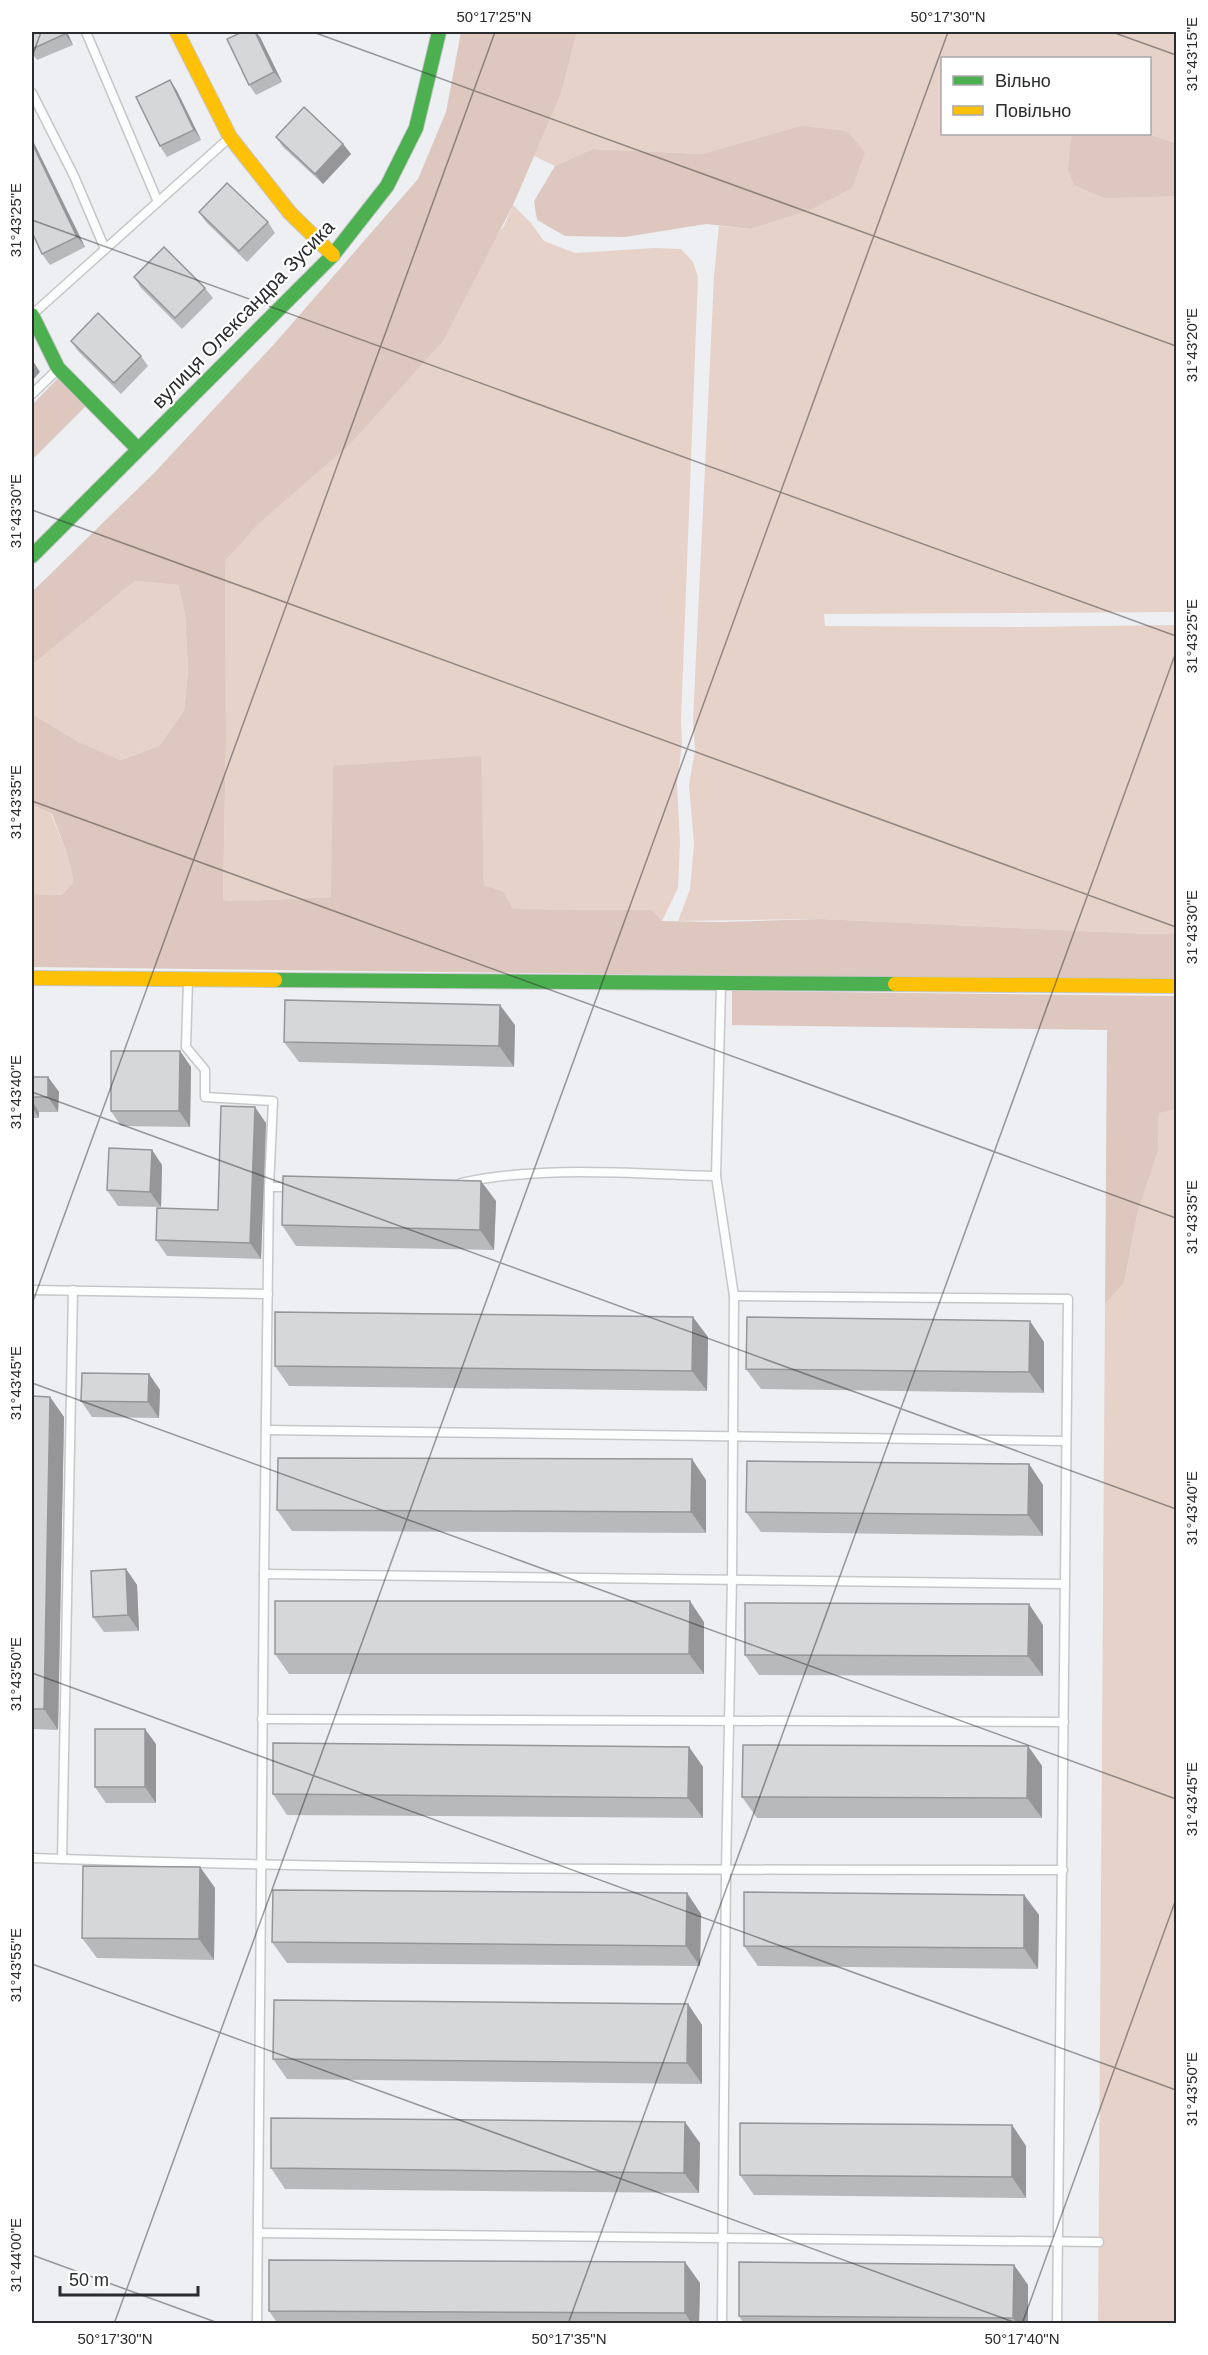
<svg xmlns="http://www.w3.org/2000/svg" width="1208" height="2355" font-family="Helvetica,sans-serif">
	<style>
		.green { fill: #e7d2ca }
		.forest { fill: #dec7be }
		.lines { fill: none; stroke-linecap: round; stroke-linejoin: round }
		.lane-casing { stroke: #c6c7c9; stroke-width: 11 }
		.fast-casing { stroke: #c6c7c9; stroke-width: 16 }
		.slow-casing { stroke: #c6c7c9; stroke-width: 16 }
		.lane { stroke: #fcfdfd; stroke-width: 8 }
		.fast { stroke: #4caf50; stroke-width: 14 }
		.slow { stroke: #ffc107; stroke-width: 14 }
		.wall { fill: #b8b9bb }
		.shaded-wall { fill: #969698 }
		.building { fill: #d6d7d9; stroke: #969698; stroke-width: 1.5 }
		.ticks { fill: none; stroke: #2a2b2d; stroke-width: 1.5; stroke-opacity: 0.45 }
		.labels { text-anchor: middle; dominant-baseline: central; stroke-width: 4.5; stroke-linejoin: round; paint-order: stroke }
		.street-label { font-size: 20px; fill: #2a2b2d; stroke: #fff }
		.neatline { fill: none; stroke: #2a2b2d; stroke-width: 2 }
		.ticks-label { font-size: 15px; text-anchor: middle; fill: #2a2b2d }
	</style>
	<rect width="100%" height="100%" fill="#eeeff2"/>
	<g class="green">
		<path d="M577,32h599v111l-27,-9 1,-76h-208v76h133l-4,3 73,58 32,1v416l-352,2 1,12 195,1 156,-2v308l-26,1 -329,-15 -143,2 12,-32 4,-45 -5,-59 6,-35 -2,-29 21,-445 5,-50 31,3 -8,-85 -39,10 -111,-5 -37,17 -21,-10 27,-62z"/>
		<path d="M513,205l18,18 13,18 31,12 79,-5 27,1 12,13 5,15 -17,444 1,23 -5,39 3,60 -2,45 -16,33 -10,-11 -139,-1 -10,-18 -19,-6 -4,-129 -149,141 -91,4 -17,-1 3,-159 -1,-180 279,-335z"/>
		<path d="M135,581l43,4 7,29 3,57 -4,40 -25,35 -40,14 -40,-18 -47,-28v-49z"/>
		<path d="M32,805l19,9 15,37 8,31 -13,13 -29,-1z"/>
		<path d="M1176,1109v1214l-78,1 7,-1020 19,-21 14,-72 20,-60 1,-39z"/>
	</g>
	<g class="forest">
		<path d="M461,32h116l-16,62 -48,111 -70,136 -93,103 -92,80 -33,37 1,180 -3,159 17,1 91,-4 2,-131 148,-10 3,129 19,6 10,18 139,1 10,11 59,1 100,-3 329,15 26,-1v48l-1144,-14v-73l29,1 13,-13 -8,-31 -14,-37 -20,-9v-91l47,28 41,18 39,-14 25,-35 4,-40 -3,-57 -7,-29 -43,-4 -103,84v-73l123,-120 121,-130 142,-163 28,-67z"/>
		<path d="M801,126l46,5 18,21 -13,36 -40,21 -62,20 -44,-5 -81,13 -60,-1 -28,-16 -3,-19 21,-35 37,-17 111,5z"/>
		<path d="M1075,134h73l28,9v53l-72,2 -30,-13 -6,-15 3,-33z"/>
		<path d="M60,376l28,28 -56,56v-55z"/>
		<path d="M732,991l444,5v113l-17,4 -1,38 -20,60 -14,72 -19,21 2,-274 -375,-5z"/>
	</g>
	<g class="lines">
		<g class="lane-casing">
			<g id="lane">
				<path d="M86,32l72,170"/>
				<path d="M32,93l42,83 31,73"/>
				<path d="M34,313l194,-174"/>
				<path d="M32,394l25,-24"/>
				<path d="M188,980l-2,67 19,23v27l68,4 -4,86 -5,387 -7,750"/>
				<path d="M716,1176l5,-191"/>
				<path d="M461,1183c83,-18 171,-9 255,-7l18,120 -2,283 -6,291 -4,454"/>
				<path d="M269,1187h24"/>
				<path d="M32,1290l236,4"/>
				<path d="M734,1296l334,3 -11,1025"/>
				<path d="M266,1430l800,11"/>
				<path d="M264,1574l801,10"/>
				<path d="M262,1719l802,3"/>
				<path d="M32,1858c343,12 687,12 1031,12"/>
				<path d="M62,1859l11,-569"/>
				<path d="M258,2233l841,9"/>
			</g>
		</g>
		<g class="fast-casing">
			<g id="fast">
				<path d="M32,315l26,53 80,81"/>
				<path d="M32,556l301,-301 54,-69 29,-58 23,-96"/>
				<path d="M275,980l620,4"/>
			</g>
		</g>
		<g class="slow-casing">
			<g id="slow">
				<path d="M177,32l53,105 60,76 43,42"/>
				<path d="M32,978l243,2"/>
				<path d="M895,984l281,2"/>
			</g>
		</g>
		<use href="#lane" class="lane"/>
		<use href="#fast" class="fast"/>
		<use href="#slow" class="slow"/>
	</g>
	<g class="wall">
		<path d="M32,32h35l6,13 -36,15 -5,-7z"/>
		<path d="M260,37l22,45 -26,13 -7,-10z"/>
		<path d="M170,80l7,11 24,49 -34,17 -7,-11z"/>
		<path d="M276,137l67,7 8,10 -28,30 -40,-37z"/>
		<path d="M32,139l53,108 -35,18 -8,-11z"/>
		<path d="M199,212l69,10 7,11 -28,29 -41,-40z"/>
		<path d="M134,277l71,11 8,10 -31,31 -41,-41z"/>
		<path d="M71,341l70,15 7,10 -27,28 -43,-43z"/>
		<path d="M515,1025l-1,42 -215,-5 -15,-20z"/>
		<path d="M180,1051l11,16 -1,60 -69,-1 -10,-15z"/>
		<path d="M32,1072l3,5h13l11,15 -1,20h-19v6h-7z"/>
		<path d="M266,1123l-5,136 -94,-3 -11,-16 62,-30z"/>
		<path d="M152,1150l10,15 -1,42 -43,-1 -11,-16z"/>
		<path d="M496,1201l-2,49 -198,-4 -14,-21z"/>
		<path d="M708,1337l-1,54 -418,-5 -14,-20z"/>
		<path d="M1044,1342v51l-283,-4 -15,-20z"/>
		<path d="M149,1374l11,16 -1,28 -67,-1 -11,-16z"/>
		<path d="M32,1396l18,1 14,20 -6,313 -26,-1z"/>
		<path d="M1029,1464l14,21v51l-282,-4 -15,-20z"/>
		<path d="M706,1480v53l-414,-2 -15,-21z"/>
		<path d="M126,1569l11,16 2,46 -35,1 -11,-15z"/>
		<path d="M704,1622v52h-415l-14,-20z"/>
		<path d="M1043,1625v51l-284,-1 -14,-20z"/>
		<path d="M156,1744v59h-50l-11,-16z"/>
		<path d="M1028,1746l14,20v52h-285l-15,-21z"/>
		<path d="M689,1747l14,20v51l-416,-3 -14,-21z"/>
		<path d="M200,1867l15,21 -1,72 -117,-2 -15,-20z"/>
		<path d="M687,1893l14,21 -1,52 -413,-3 -15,-21z"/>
		<path d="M1024,1895l15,20 -1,54 -280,-3 -14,-20z"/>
		<path d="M688,2004l14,21v59l-415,-5 -14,-20z"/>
		<path d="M1012,2125l14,21v52l-272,-3 -14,-20z"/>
		<path d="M700,2143l-1,50 -414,-4 -14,-21z"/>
		<path d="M1014,2265l14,20v39h-284l-5,-8z"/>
		<path d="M700,2283l-1,41h-421l-9,-13z"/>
	</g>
	<g class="shaded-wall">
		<path d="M64,32h3l6,13 -8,-11z"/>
		<path d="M255,32h1l4,5 22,45 -8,-10z"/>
		<path d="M170,80l7,11 24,49 -7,-10z"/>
		<path d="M32,139l53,108 -8,-10 -45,-94z"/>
		<path d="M343,144l8,10 -28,30 -8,-10z"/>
		<path d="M33,361l7,11 -8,9v-18z"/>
		<path d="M500,1005l15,20 -1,42 -15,-21z"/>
		<path d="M180,1051l11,16 -1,60 -11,-16z"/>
		<path d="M48,1077l11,15 -1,20 -10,-15z"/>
		<path d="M32,1101l7,11v6l-7,-11z"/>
		<path d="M255,1107l11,16 -5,136 -11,-16z"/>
		<path d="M152,1150l10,15 -1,42 -11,-15z"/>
		<path d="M481,1181l15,20 -2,49 -14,-20z"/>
		<path d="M693,1317l15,20 -1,54 -15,-20z"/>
		<path d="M1030,1321l14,21v51l-15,-21z"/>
		<path d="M149,1374l11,16 -1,28 -11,-16z"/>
		<path d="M50,1397l14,20 -6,313 -14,-21z"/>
		<path d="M692,1459l14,21v53l-15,-21z"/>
		<path d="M1029,1464l14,21v51l-15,-21z"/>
		<path d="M126,1569l11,16 2,46 -11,-16z"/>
		<path d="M690,1601l14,21v52l-15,-20z"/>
		<path d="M1029,1604l14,21v51l-15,-20z"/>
		<path d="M145,1729l11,15v59l-11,-16z"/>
		<path d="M1028,1746l14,20v52l-15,-20z"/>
		<path d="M689,1747l14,20v51l-15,-20z"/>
		<path d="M200,1867l15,21 -1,72 -15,-21z"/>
		<path d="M687,1893l14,21 -1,52 -14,-20z"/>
		<path d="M1024,1895l15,20 -1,54 -14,-21z"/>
		<path d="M688,2004l14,21v59l-15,-21z"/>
		<path d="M685,2122l15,21 -1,50 -15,-20z"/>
		<path d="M1012,2125l14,21v52l-14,-21z"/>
		<path d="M685,2262l15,21 -1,41h-7l-7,-11z"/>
		<path d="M1014,2265l14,20v39h-11l-4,-6z"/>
	</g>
	<g class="building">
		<path d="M32,32h32l1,2 -33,15z"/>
		<path d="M242,32h13l19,40 -25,13 -22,-46z"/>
		<path d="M170,80l24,50 -34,16 -24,-49z"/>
		<path d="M304,107l39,37 -28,30 -39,-37z"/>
		<path d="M32,143l45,94 -35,17 -10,-22z"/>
		<path d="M227,183l41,39 -29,29 -40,-39z"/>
		<path d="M164,247l41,41 -30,30 -41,-41z"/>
		<path d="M98,313l43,43 -27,27 -43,-42z"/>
		<path d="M285,1000l215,5 -1,41 -215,-4z"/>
		<path d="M111,1051h69l-1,60h-68z"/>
		<rect x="32" y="1077" width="16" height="20"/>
		<path d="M221,1106l34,1 -5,136 -94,-3 1,-32 61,2z"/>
		<path d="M109,1148l43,2 -2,42 -43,-2z"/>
		<path d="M283,1176l198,5 -1,49 -198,-5z"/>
		<path d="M275,1312l418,5 -1,54 -417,-5z"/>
		<path d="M747,1317l283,4 -1,51 -283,-3z"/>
		<path d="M82,1373l67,1 -1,28 -67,-1z"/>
		<path d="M32,1396l18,1 -6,312h-12z"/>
		<path d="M278,1458l414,1 -1,53 -414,-2z"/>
		<path d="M747,1461l282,3 -1,51 -282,-3z"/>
		<path d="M126,1569l2,46 -35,2 -2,-46z"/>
		<path d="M275,1601h415l-1,53h-414z"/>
		<path d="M745,1603l284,1 -1,52 -283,-1z"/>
		<rect x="95" y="1729" width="50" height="58"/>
		<path d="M273,1743l416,4 -1,51 -415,-4z"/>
		<path d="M743,1745l285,1 -1,52 -285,-1z"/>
		<path d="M83,1866l117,1 -1,72 -117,-1z"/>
		<path d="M273,1890l414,3 -1,53 -414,-4z"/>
		<path d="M744,1892l280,3v53l-280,-2z"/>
		<path d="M274,2000l414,4 -1,59 -414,-4z"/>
		<path d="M271,2118l414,4 -1,51 -413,-5z"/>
		<path d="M740,2123l272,2v52l-272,-2z"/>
		<path d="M269,2260l416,2v51l-416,-2z"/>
		<path d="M739,2262l275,3 -1,53 -274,-2z"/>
	</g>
	<path class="ticks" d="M313,32l863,314M1112,32l64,23M32,57l9,-25M32,220l1144,416M32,510l1144,417M32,801l1144,417M32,1092l1144,417M32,1304l463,-1272M32,1383l1144,416M32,1673l1144,417M32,1964l987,360M32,2255l189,69M114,2324l834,-2292M568,2324l608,-1672M1022,2324l154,-425"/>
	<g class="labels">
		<g class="street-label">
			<text transform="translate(243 314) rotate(-46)">вулиця Олександра Зусика</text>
		</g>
	</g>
	<rect width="1208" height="2355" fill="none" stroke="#ffffff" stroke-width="66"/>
	<rect x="941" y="57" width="210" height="78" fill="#ffffff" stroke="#aaaaab" stroke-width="1.5"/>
	<rect x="953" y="76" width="30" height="9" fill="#4caf50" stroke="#aaaaab" stroke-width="1.5"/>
	<text x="995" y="87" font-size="18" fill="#2a2b2d">Вільно</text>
	<rect x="953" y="106" width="30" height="9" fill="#ffc107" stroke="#aaaaab" stroke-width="1.5"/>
	<text x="995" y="117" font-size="18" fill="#2a2b2d">Повільно</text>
	<path d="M60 2286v9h138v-9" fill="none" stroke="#2a2b2d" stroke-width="3"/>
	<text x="69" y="2286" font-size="18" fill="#2a2b2d" stroke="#ffffff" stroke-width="4.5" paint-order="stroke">50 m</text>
	<rect x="33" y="33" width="1142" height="2289" class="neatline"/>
	<g class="ticks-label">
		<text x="494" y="22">50°17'25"N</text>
		<text x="948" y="22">50°17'30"N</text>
		<text transform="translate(1192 54) rotate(-90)" y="5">31°43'15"E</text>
		<text transform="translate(16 220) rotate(-90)" y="5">31°43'25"E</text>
		<text transform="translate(1192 345) rotate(-90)" y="5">31°43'20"E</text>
		<text transform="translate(16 511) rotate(-90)" y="5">31°43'30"E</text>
		<text transform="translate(1192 636) rotate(-90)" y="5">31°43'25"E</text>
		<text transform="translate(16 802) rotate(-90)" y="5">31°43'35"E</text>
		<text transform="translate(1192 927) rotate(-90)" y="5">31°43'30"E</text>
		<text transform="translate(16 1092) rotate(-90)" y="5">31°43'40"E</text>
		<text transform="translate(1192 1217) rotate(-90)" y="5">31°43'35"E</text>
		<text transform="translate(16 1383) rotate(-90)" y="5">31°43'45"E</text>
		<text transform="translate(1192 1508) rotate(-90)" y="5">31°43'40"E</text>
		<text transform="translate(16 1674) rotate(-90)" y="5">31°43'50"E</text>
		<text transform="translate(1192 1799) rotate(-90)" y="5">31°43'45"E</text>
		<text transform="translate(16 1965) rotate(-90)" y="5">31°43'55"E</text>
		<text transform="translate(1192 2089) rotate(-90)" y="5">31°43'50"E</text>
		<text transform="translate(16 2255) rotate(-90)" y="5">31°44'00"E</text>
		<text x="115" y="2344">50°17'30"N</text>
		<text x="569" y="2344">50°17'35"N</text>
		<text x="1022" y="2344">50°17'40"N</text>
	</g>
</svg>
